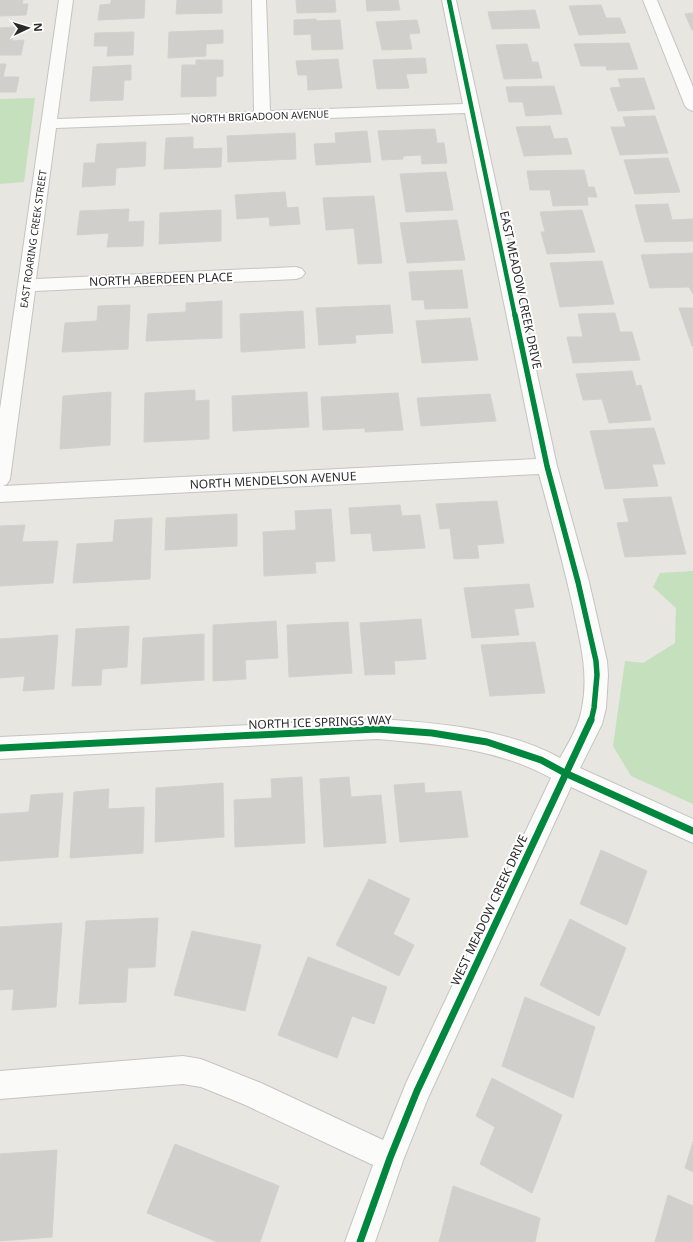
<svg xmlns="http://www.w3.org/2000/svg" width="693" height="1242" font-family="'Noto Sans',sans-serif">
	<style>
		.green { fill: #c4e0bc }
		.building { fill: #d0cfcb; stroke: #d2d1cc }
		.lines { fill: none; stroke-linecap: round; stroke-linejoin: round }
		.street-casing { stroke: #c5c4c4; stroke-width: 2 }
		.street { fill: #fbfbfa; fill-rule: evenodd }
		.cycleway-far2-casing { stroke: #fff; stroke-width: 6 }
		.cycleway-far1-casing { stroke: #fff; stroke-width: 8 }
		.cycleway-casing { stroke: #fff; stroke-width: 10 }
		.cycleway-far2 { stroke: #00873e; stroke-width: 4.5 }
		.cycleway-far1 { stroke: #00873e; stroke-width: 5.5 }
		.cycleway { stroke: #00873e; stroke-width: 7 }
		.labels { text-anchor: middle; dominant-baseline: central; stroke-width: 4; stroke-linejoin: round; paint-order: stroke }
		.far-street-label { font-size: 10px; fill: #2a2a2a; stroke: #fff }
		.street-label { font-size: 12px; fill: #2a2a2a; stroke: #fff }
	</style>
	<rect width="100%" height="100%" fill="#e7e6e0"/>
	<g class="green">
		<path d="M35,98l-11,84 -24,2v-85z"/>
		<path d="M693,571v233l-62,-28 -18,-30 12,-85 18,2 32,-20 1,-35 -23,-21 7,-14z"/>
	</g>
	<g class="building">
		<path d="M0,0h23l-1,4h6l-2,11 -26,1z"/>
		<path d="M111,0h34l-1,18 -46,2 2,-15 11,-1z"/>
		<path d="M177,0h45v13l-46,1z"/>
		<path d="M296,0h39l1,12 -39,1z"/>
		<path d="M366,0h32l2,10 -33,1z"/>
		<path d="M601,5l5,13h14l6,15 -47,2 -10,-29z"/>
		<path d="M535,10l5,18 -48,1 -4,-17z"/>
		<path d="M693,13v17h-1l-7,-16z"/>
		<path d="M316,19v2l24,-1 3,29 -31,1 -1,-16 -17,1v-15z"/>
		<path d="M417,20l3,13 -11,1 3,15 -30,1 -6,-28z"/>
		<path d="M15,27l-3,14 12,-1 -3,15h-21v-27z"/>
		<path d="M223,30v13l-17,1v12l-38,2 1,-26z"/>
		<path d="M134,32l-1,23 -26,1 1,-10h-14l1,-13z"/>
		<path d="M629,43l9,26 -31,1 -1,-4h-25l-7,-22z"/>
		<path d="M527,44l5,18h6l4,16 -38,1 -8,-34z"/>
		<path d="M425,58l2,15 -21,1 3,14 -32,1 -4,-29z"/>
		<path d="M338,59l4,29 -34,2 -1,-15h-9l-2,-14z"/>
		<path d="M196,60h27v16l-7,1v19l-35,1 1,-32h14z"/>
		<path d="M0,64h6l-3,13h16l-3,15h-16z"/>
		<path d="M131,65v15h-7l-1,20 -33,1 3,-34z"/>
		<path d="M644,78l11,31 -37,2 -8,-23 11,-1 -3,-8z"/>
		<path d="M554,86l8,28 -36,2 -3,-14h-14l-3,-15z"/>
		<path d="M655,116l13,37 -48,2 -9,-28h15l-3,-10z"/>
		<path d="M550,126l4,13 13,-1 5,16 -48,2 -8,-29z"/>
		<path d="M435,129l2,14h7l3,20 -25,1 -1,-9 -18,1v3l-21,1 -4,-29z"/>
		<path d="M367,131l4,31 -55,3 -2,-21 22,-1 -1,-10z"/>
		<path d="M295,133l1,26 -68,3 -1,-26z"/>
		<path d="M193,137v12l29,-1 -1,19 -57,2 2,-31z"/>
		<path d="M146,142l-1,24 -29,2 -1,17 -33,2 2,-24h11l2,-19z"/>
		<path d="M668,158l12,34 -45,2 -11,-34z"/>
		<path d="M584,170l4,17h6l3,10h-10l1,8 -35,1 -3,-16h-20l-3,-19z"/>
		<path d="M446,172l7,38 -47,2 -6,-38z"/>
		<path d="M285,192l2,16 11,-1 2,17 -30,2 -1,-9 -32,2 -2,-24z"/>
		<path d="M374,196l8,67 -24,1 -4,-36 -28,2 -3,-32z"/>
		<path d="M668,204l4,16 21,-1v22l-48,1 -10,-37z"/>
		<path d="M129,209l-1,13 16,-1 -1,25 -36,1 2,-14 -32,2 3,-24z"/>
		<path d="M221,210v31l-62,3 1,-31z"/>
		<path d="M582,210l13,42 -48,2 -6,-22h4l-5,-20z"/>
		<path d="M457,220l8,40 -58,3 -7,-40z"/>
		<path d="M693,253v41l-4,-7 -39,1 -9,-33z"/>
		<path d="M602,261l12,43 -54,3 -10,-44z"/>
		<path d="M462,270l6,38 -43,1 -1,-9h-12l-3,-28z"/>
		<path d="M222,301v37l-76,3 2,-27 38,-2v-9z"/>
		<path d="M130,305l-2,44 -66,3 3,-29 32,-2 1,-15z"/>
		<path d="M390,305l3,28 -38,2 1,8 -37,2 -3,-37z"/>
		<path d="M679,308h14v38h-1z"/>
		<path d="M303,311l2,37 -64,4 -1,-38z"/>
		<path d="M615,313l5,19h12l8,28 -67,3 -6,-26h16l-5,-23z"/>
		<path d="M470,318l8,42 -56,3 -6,-42z"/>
		<path d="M632,371l4,15 5,-1 10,35 -42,3 -7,-24 -19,1 -7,-26z"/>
		<path d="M195,390v11l14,-1v39l-65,3 1,-49z"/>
		<path d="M111,392l-1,53 -50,4 3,-53z"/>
		<path d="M307,392l2,35 -76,4 -1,-35z"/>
		<path d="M398,393l5,37 -38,2v-4l-42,2 -2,-33z"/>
		<path d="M490,394l6,27 -75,5 -4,-28z"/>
		<path d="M654,428l11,36h-13l6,22 -53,3 -15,-58z"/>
		<path d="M671,497l15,57 -61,3 -8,-34 12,-1 -6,-23z"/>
		<path d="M497,501l7,42 -27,2 2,13 -25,1 -4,-31 -10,1 -4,-25z"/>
		<path d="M400,505l2,11 18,-1 5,33 -52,3 -2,-18 -20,1 -2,-26z"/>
		<path d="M331,509l4,52 -20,1 1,11 -52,3 -1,-44 33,-2 -1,-19z"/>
		<path d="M237,514v32l-72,4 1,-32z"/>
		<path d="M152,518l-2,61 -77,4 4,-39 36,-2 2,-22z"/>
		<path d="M25,525l-3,17 36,-1 -5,42 -53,3v-60z"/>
		<path d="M529,584l5,23 -20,2 5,26 -47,3 -8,-50z"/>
		<path d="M421,619l5,40 -32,2 1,13 -30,1 -5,-52z"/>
		<path d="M276,621l2,37 -33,2 1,19 -33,2v-56z"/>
		<path d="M348,622l4,51 -63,4 -2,-52z"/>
		<path d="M129,626l-2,41 -25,2 -1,16 -29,1 4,-57z"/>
		<path d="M204,634v46l-63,4 2,-46z"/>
		<path d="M58,635l-4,54 -31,2 2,-15 -25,2v-39z"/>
		<path d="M535,642l10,51 -55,3 -9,-51z"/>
		<path d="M302,777l3,66 -70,4 -1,-47 38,-2 -1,-19z"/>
		<path d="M349,777l2,20 30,-2 5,48 -62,4 -4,-68z"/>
		<path d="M223,783l1,54 -69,5 1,-54z"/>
		<path d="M424,783l1,10 36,-2 7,46 -68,5 -6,-57z"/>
		<path d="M109,789l-1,20 36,-2 -1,46 -73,5 4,-66z"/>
		<path d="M63,793l-5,64 -58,4v-47l29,-2 2,-17z"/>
		<path d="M601,850l46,21 -20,54 -47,-21z"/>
		<path d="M369,879l41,20 -17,35 21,11 -15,31 -63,-31z"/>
		<path d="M158,918l-3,49 -27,1 -2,34 -47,2 7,-83z"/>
		<path d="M570,919l56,29 -27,68 -59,-31z"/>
		<path d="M62,923l-6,84 -44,3 2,-21 -14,1v-63z"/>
		<path d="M192,931l69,14 -16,66 -71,-16z"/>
		<path d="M308,957l79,30 -13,37 -22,-8 -15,42 -59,-23z"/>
		<path d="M525,997l70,30 -22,71 -71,-32z"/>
		<path d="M492,1078l70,37 -30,78 -52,-29 15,-37 -19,-11z"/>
		<path d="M693,1142v30l-8,-4z"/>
		<path d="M175,1144l104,42 -19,56h-43l-70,-29z"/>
		<path d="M57,1150l-5,87 -52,4v-87z"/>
		<path d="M453,1186l87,32 -5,24h-96z"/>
		<path d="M668,1195l25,11v36h-38z"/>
	</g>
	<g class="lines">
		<g class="street-casing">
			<g id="street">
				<path d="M59,0h14l-16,119 197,-7 -2,-112h14l4,111 193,-7 -21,-104h14l101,466 32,116 18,79 1,14 -2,33 -4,16 -22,44 113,51v24l-122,-56 -143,311 -24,60 -29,84h-30l28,-77 -130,-61 -42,-17 -18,-3 -183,15v-28l183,-15 18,3 60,24 122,57 24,-59 144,-303c-54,-30 -114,-34 -174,-39l-377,20v-22l377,-18c62,4 128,9 183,39 9,-16 19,-32 22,-50 7,-36 -2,-66 -9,-101 -10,-45 -22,-89 -34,-133l-539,28v-93zM465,113l71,346 -533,27 4,-2 3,-5 25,-188 261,-12 6,-2 3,-4 -3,-4 -6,-2 -260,12 20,-151z"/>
				<path d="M643,0h14l36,87v24l-5,-2 -3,-3z"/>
			</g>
		</g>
		<use href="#street" class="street"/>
		<g class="cycleway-far2-casing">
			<path id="cycleway-far2" d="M449,0l66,316"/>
		</g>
		<g class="cycleway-far1-casing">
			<path id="cycleway-far1" d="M515,315l32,151 31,116 18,79 1,14 -3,33 -3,13"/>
		</g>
		<g class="cycleway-casing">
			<g id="cycleway">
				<path d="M0,748l377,-19 55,4 55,9 54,18 24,13 128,58"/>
				<path d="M360,1242l30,-84 27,-67 174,-371"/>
			</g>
		</g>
		<use href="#cycleway-far2" class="cycleway-far2"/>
		<use href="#cycleway-far1" class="cycleway-far1"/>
		<use href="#cycleway" class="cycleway"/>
	</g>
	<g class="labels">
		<g class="far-street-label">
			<text transform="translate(260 116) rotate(-2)">NORTH BRIGADOON AVENUE</text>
			<text transform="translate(33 239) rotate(-82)">EAST ROARING CREEK STREET</text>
		</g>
		<g class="street-label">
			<text transform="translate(161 279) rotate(-2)">NORTH ABERDEEN PLACE</text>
			<text transform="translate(521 290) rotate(78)">EAST MEADOW CREEK DRIVE</text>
			<text transform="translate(273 480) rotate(-3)">NORTH MENDELSON AVENUE</text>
			<text transform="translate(320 722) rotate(-2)">NORTH ICE SPRINGS WAY</text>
			<text transform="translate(489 910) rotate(-65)">WEST MEADOW CREEK DRIVE</text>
		</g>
	</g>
	<g transform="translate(28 28) rotate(86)" stroke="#ffffff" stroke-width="3" paint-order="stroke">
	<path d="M0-3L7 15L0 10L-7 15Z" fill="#2a2a2a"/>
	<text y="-6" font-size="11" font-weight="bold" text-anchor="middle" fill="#2a2a2a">N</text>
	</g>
</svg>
